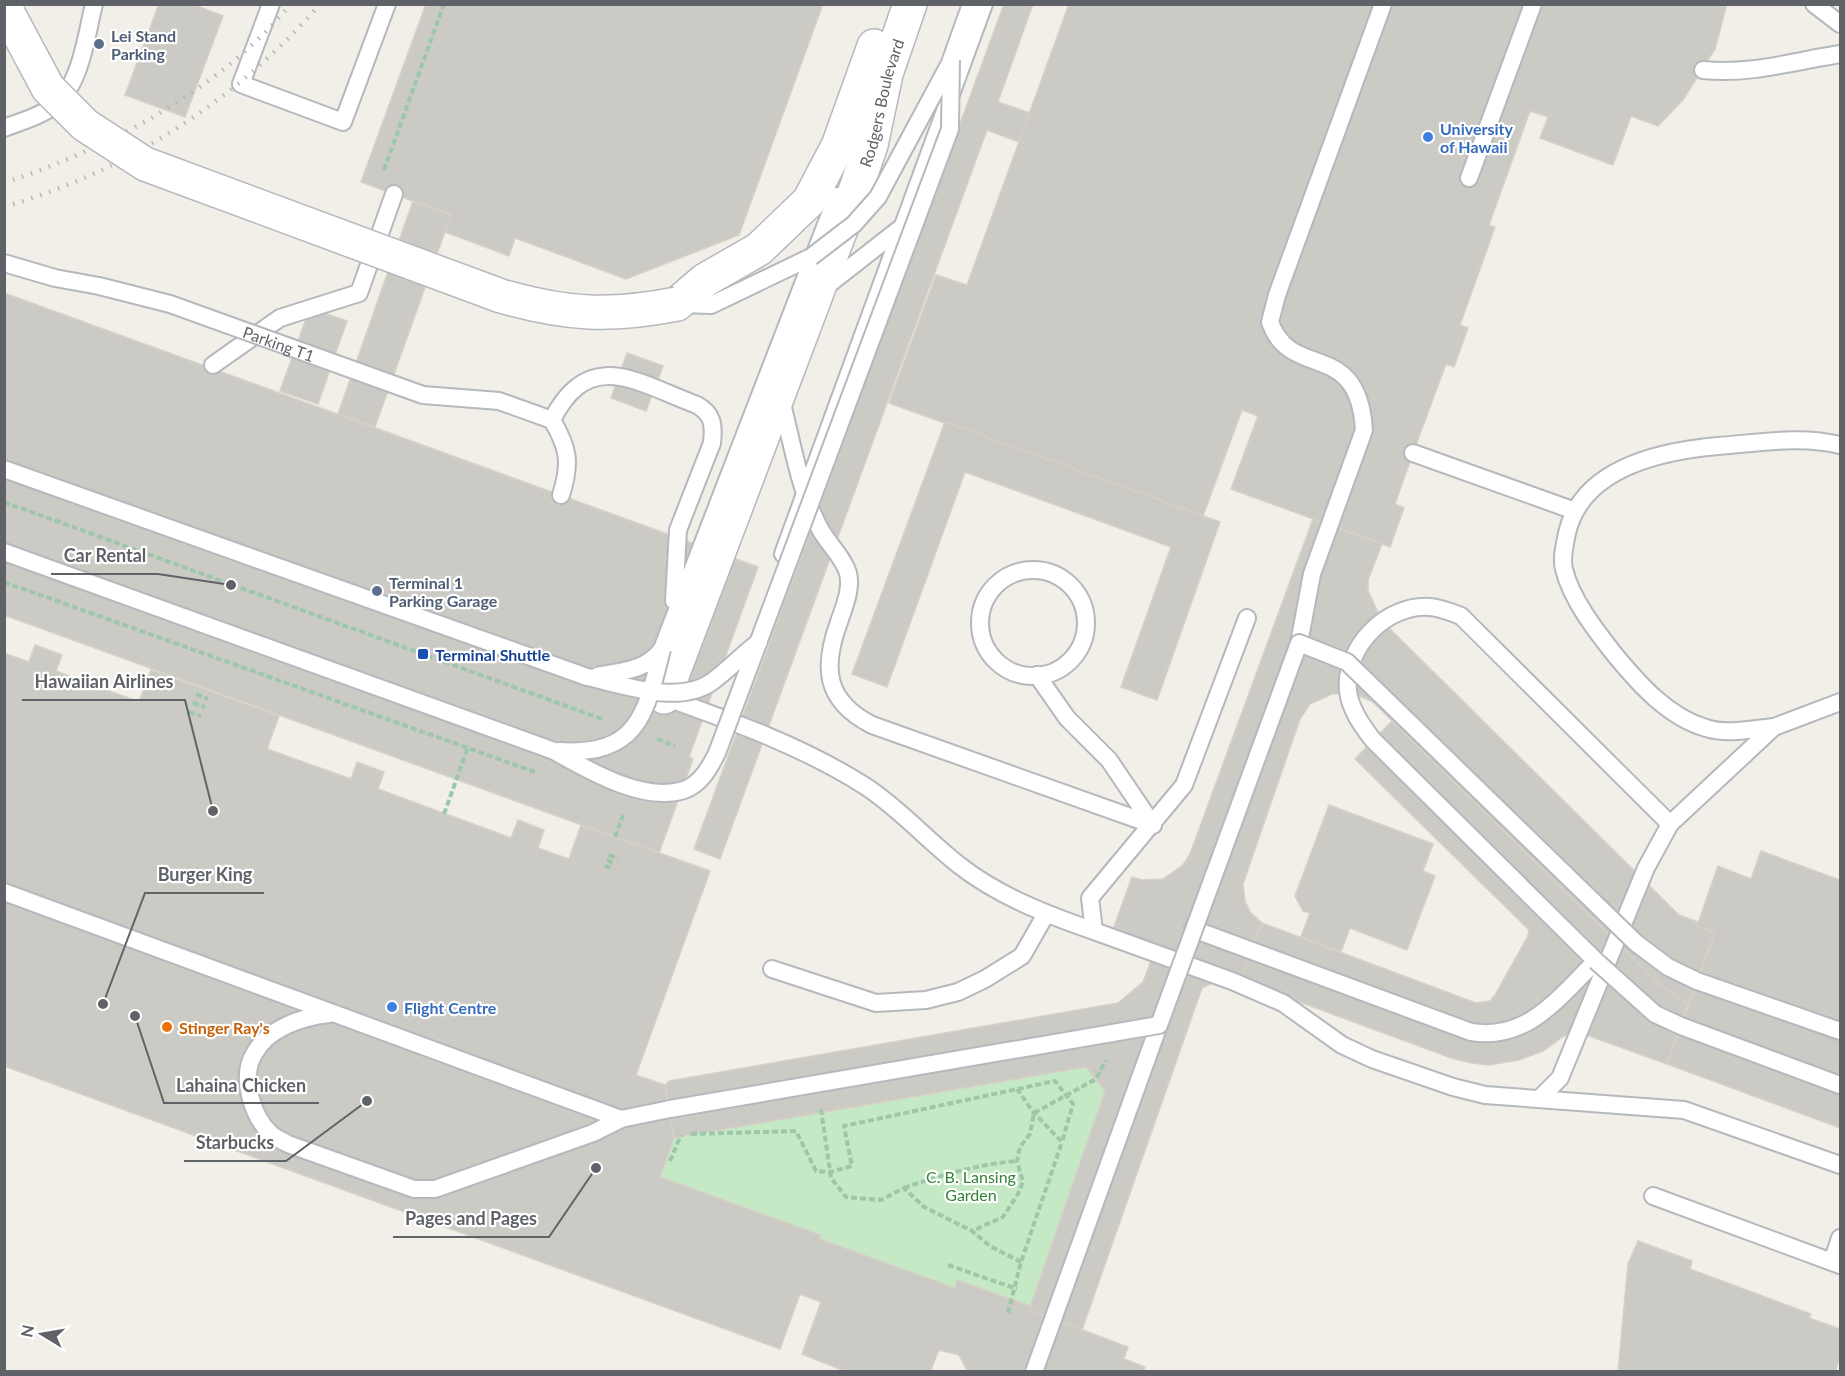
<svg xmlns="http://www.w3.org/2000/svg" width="1845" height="1376" font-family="Lato,sans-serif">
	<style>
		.green { fill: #c5e8c5 }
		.building { fill: #cccac5; stroke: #d6d1c6; stroke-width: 1.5 }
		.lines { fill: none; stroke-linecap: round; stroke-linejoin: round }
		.lane-casing { stroke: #b5b8bc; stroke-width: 20 }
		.street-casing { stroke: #b5b8bc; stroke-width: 36 }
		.path { stroke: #9cc7a9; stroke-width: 4; stroke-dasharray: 6 3; stroke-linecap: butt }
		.lane { stroke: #fff; stroke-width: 16 }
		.street { stroke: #fff; stroke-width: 33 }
		.rail { stroke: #b6b7b8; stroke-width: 4.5; stroke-dasharray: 1.5 8; stroke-linecap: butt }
		.lane-bridge-casing { stroke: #b5b8bc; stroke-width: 20; stroke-linecap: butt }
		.street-bridge-casing { stroke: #b5b8bc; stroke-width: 36; stroke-linecap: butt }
		.path-bridge { stroke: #9cc7a9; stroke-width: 4; stroke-dasharray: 6 3; stroke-linecap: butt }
		.lane-bridge { stroke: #fff; stroke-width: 16 }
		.street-bridge { stroke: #fff; stroke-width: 33 }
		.service-dot { fill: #5c6f8a; stroke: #fff; stroke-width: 2 }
		.shop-dot { fill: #3f7fe0; stroke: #fff; stroke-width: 2 }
		.transit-dot { fill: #1a4fb4; stroke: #fff; stroke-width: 2 }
		.food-dot { fill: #e8710a; stroke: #fff; stroke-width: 2 }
		.labels { text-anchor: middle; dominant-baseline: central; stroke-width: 4.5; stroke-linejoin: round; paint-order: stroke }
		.service-label { font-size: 16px; font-weight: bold; fill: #4e5e75; stroke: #fff; text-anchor: start }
		.street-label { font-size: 16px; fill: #5f6368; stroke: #fff }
		.shop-label { font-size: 16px; font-weight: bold; fill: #366cbe; stroke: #fff; text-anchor: start }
		.transit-label { font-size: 16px; font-weight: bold; fill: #164399; stroke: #fff; text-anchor: start }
		.food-label { font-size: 16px; font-weight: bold; fill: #c56008; stroke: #fff; text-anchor: start }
		.park-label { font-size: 16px; fill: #348238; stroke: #fff }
		.leader { fill: none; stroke: #5f6368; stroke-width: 2 }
		.callout-dot { fill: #5f6368; stroke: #fff; stroke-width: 2 }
		.callout-label { font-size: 18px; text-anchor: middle; font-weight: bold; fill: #5f6368; stroke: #fff; stroke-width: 4.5; stroke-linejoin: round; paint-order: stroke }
	</style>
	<rect width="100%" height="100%" fill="#f1efe8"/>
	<path class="green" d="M1086,1067l19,24 -74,215 -74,-25 -3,7 -134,-49 1,-4 -161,-58 14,-39z"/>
	<g class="building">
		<path d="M159,4h33l31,12 -38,101 -60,-22z"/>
		<path d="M426,4h397l-84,231 -113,44 -111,-41 -6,18 -64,-24 6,-17 -90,-33z"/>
		<path d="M1004,4h29l-35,98 32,11 -11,29 -32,-12 -267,729 -26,-10z"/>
		<path d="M1069,4h658l-12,45 -32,51 -25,26 -27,-10 -18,49 -73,-27 8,-21 -18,-6 -41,114 6,2 -35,98 8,3 -14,39 -8,-3 -33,89 -18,51 9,4 -14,39 -159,-58 27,-73 -16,-6 -39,106 -314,-113 47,-128 31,10z"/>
		<path d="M413,201l38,14 -76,212 -37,-13z"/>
		<path d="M4,293l754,274 -69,190 4,2 -34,94 -655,-238z"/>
		<path d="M310,308l37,13 -29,83 -38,-13z"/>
		<path d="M627,353l36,13 -17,45 -35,-13z"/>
		<path d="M945,422l275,100 -63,178 -36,-13 50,-140 -206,-75 -78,215 -35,-13z"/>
		<path d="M1313,519l69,25 -14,36v10l13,30 298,295 19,7 -1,4 18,7 -27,71 -29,-20 -286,-282 -20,-9 -21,1 -22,10 -10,15 -57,165 2,17 5,11 12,11 -24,65 -21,-7 -15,7 -120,342 -53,-20 76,-219 -19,-24 -412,71 -9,-53 4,-4 449,-78 25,-21 13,-34 -44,-16 20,-55 10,3 21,-1 20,-14 7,-11z"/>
		<path d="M35,645l27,10 -6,16 83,31 12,-32 128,46 -12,33 84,30 6,-17 27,10 -6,17 133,49 7,-18 26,10 -6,18 31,11 12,-34 129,46 -74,204 29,10 9,53 -14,39 161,58 -1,4 135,49 2,-8 74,26 -2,4 99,37 -4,12 21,8 -2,5h-175l-9,-17 -20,-5 -9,22h-83l-45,-18 19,-52 -21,-8 -20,55 -776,-283v-413l25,9z"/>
		<path d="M1392,721l267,263 29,20 -21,60 -83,-30h-9l-11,2 -21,15 -24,9 -30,5 -17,-2 -18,-4 -214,-79 22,-57 214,80 14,-2 5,-6 33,-59 1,-6 -174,-171z"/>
		<path d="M1329,805l104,39 -10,27 12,5 -28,74 -57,-22 -9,24 -40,-15 9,-24 -7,-2 -8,-15z"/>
		<path d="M1761,851l79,29v248l-173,-64 48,-131 -18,-7 21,-60 33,13z"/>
		<path d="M1638,1241l54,20 -2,8 121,45 -2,4 31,11v28l-5,15h-217l10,-108z"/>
	</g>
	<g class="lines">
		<g class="lane-casing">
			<g id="lane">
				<path d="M271,4l-30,80 102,38 44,-118"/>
				<path d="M1814,4l26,20"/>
				<path d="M951,60l20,-56"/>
				<path d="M1703,70c48,5 91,-9 137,-16"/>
				<path d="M4,128c15,-6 35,-11 48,-21 29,-20 34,-71 42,-103"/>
				<path d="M1469,178l64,-174"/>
				<path d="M4,263l51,15 44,8"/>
				<path d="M824,288l78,-61"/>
				<path d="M681,304l30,1 100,-48"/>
				<path d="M213,365l67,-47 79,-25 35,-99"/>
				<path d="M423,395l76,6 53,19c17,29 19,43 9,75"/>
				<path d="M781,400c11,41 18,89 38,127 7,15 24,29 29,46 4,16 -4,34 -9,49 -17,46 -14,79 33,103l281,100"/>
				<path d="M552,420c37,-74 86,-37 145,-15 16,9 17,20 15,38l-34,87 -4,71"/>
				<path d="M1413,453l162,58"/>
				<path d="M4,469l583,208"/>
				<path d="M4,552l550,199"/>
				<path d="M783,554l201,-550"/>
				<circle cx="1033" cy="623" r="53"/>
				<path d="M1299,643l13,-69 52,-144c-6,-93 -73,-48 -94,-108l7,-27 106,-291"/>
				<path d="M662,649l175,-453"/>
				<path d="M1037,675l30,43 42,42 44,65"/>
				<path d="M664,697c70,25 138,49 201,89 34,22 62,54 94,79 39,31 89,50 135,66l-4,-33 94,-113 63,-167"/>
				<path d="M1774,727c-22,2 -47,8 -68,1 -38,-11 -67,-44 -91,-73 -19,-24 -44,-56 -51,-86 -3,-11 1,-25 3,-36 15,-65 94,-82 151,-87 41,-3 83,-11 122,-1"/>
				<path d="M1670,824l104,-97 66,-25"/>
				<path d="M4,892l617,227 49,-10"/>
				<path d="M1193,929l278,103c57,9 87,-34 125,-71l-223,-221c-11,-14 -23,-31 -25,-49 -4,-44 38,-87 82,-84 11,1 21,5 31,9l209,208 -24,44 -86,210 -20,20"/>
				<path d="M1094,931l138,50 51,22 59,42 30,14 81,28 32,8 199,15 156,55"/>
				<path d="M772,969l104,34 50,-3 32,-8 27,-13 37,-23 24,-42"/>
				<path d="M1697,981l143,50"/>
				<path d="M329,1014c-27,3 -61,14 -75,40 -14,23 -2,63 18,81 4,3 11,6 16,9l126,45h21l158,-56 28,-14"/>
				<path d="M1681,1026l159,59"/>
				<path d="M1653,1196l187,69"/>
				<path d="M1832,1262l8,-24"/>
				<path d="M1034,1372l125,-347"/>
			</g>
		</g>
		<g class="street-casing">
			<g id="street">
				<path d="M677,304l28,-24 54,-31 50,-48 29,-55 36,-100"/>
				<path id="s1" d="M664,697l188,-497 19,-55 15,-71 24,-70"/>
			</g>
		</g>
		<g class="path">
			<path d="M384,170l60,-166"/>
			<path d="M4,502l598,217"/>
			<path d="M196,694l12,5"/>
			<path d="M193,703l12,4"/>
			<path d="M189,712l12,4"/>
			<path d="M657,739l18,7"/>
			<path d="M615,837l9,-24"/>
			<path d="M609,855l9,4"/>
			<path d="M607,860l8,4"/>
			<path d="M605,866l9,3"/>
			<path d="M821,1109l10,69 15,19 35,3 23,-12 20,19 48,24"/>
			<path d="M691,1134l105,-3 20,40 14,1 22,-6 -8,-40 211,-45 18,23 -11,38 -28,-29 -17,-24"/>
			<path d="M670,1161l11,-26"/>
			<path d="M904,1188c37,-13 75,-24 113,-27"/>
			<path d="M1021,1262l-31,-16 -18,-15 31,-14 15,-23 5,-12 -6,-21 3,-14 10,-13 4,-21 62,-34 10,-19"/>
			<path d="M948,1265l69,24"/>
			<path d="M1008,1313l13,-51 41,-120"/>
		</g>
		<use href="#lane" class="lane"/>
		<use href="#street" class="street"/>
		<g class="rail">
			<path d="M4,183c107,-36 213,-91 287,-179"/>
			<path d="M4,207c123,-36 232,-106 316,-203"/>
		</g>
		<g class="lane-bridge-casing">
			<g id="lane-bridge">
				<path d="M811,257l43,-33 24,-27 72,-134"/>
				<path id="s2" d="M99,286l71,18 253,91"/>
				<path d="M597,676c25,-5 49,-5 65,-27"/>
				<path d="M587,677c37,8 93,29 126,4 16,-12 30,-27 46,-39"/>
				<path d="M554,751c34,19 89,52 130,39 17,-6 26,-23 33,-37l233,-624 1,-69"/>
				<path d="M559,751c79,5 87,-37 103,-102"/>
				<path d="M1596,961l59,53 26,12"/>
				<path d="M670,1109l489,-84 140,-382 48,19 289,281 32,24 29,14"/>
			</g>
		</g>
		<g class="street-bridge-casing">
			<path id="street-bridge" d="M9,15l39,73 37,37 60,39 356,132c66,19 109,21 176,8"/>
		</g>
		<g class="path-bridge">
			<path d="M4,582l531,190"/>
			<path d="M444,814l24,-67"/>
		</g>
		<use href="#lane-bridge" class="lane-bridge"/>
		<use href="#street-bridge" class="street-bridge"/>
	</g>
	<g class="service-dot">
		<circle cx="99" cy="44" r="6"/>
		<circle cx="377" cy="591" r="6"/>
	</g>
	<g class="shop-dot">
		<circle cx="1428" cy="137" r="6"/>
		<circle cx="392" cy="1007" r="6"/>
	</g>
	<rect class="transit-dot" x="417" y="648" width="12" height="12" rx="3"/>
	<circle class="food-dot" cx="167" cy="1027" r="6"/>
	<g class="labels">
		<g class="service-label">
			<text x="111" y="35">Lei Stand<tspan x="111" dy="18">Parking</tspan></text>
			<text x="389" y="582">Terminal 1<tspan x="389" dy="18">Parking Garage</tspan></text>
		</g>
		<g class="street-label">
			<text stroke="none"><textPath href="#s1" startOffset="633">Rodgers Boulevard</textPath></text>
			<text stroke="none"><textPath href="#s2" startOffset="189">Parking T1</textPath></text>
		</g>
		<g class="shop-label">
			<text x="1440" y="128">University<tspan x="1440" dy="18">of Hawaii</tspan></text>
			<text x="404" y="1007">Flight Centre</text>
		</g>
		<g class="transit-label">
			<text x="435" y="654">Terminal Shuttle</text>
		</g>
		<g class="food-label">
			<text x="179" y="1027">Stinger Ray's</text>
		</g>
		<g class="park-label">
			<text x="971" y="1176">C. B. Lansing<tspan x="971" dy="18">Garden</tspan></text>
		</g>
	</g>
	<path class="leader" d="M231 585L158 574H51M213 811L185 700H22M103 1004L145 893H264M135 1016L164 1103H319M367 1101L286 1161H184M596 1168L549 1237H393"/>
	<g class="callout-dot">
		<circle cx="231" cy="585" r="6"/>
		<circle cx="213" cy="811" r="6"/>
		<circle cx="103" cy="1004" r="6"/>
		<circle cx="135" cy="1016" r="6"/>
		<circle cx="367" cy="1101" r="6"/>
		<circle cx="596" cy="1168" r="6"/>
	</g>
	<g class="callout-label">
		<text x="105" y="562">Car Rental</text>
		<text x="104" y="688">Hawaiian Airlines</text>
		<text x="205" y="881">Burger King</text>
		<text x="241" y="1092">Lahaina Chicken</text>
		<text x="235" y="1149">Starbucks</text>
		<text x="471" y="1225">Pages and Pages</text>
	</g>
	<rect width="1845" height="1376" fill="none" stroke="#5f6368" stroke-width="12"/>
	<g transform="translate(42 1334) rotate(281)" stroke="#ffffff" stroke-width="4.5" paint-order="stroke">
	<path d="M0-4.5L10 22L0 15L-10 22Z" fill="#5f6368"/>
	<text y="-9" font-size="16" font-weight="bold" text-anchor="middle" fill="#5f6368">N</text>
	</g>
</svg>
